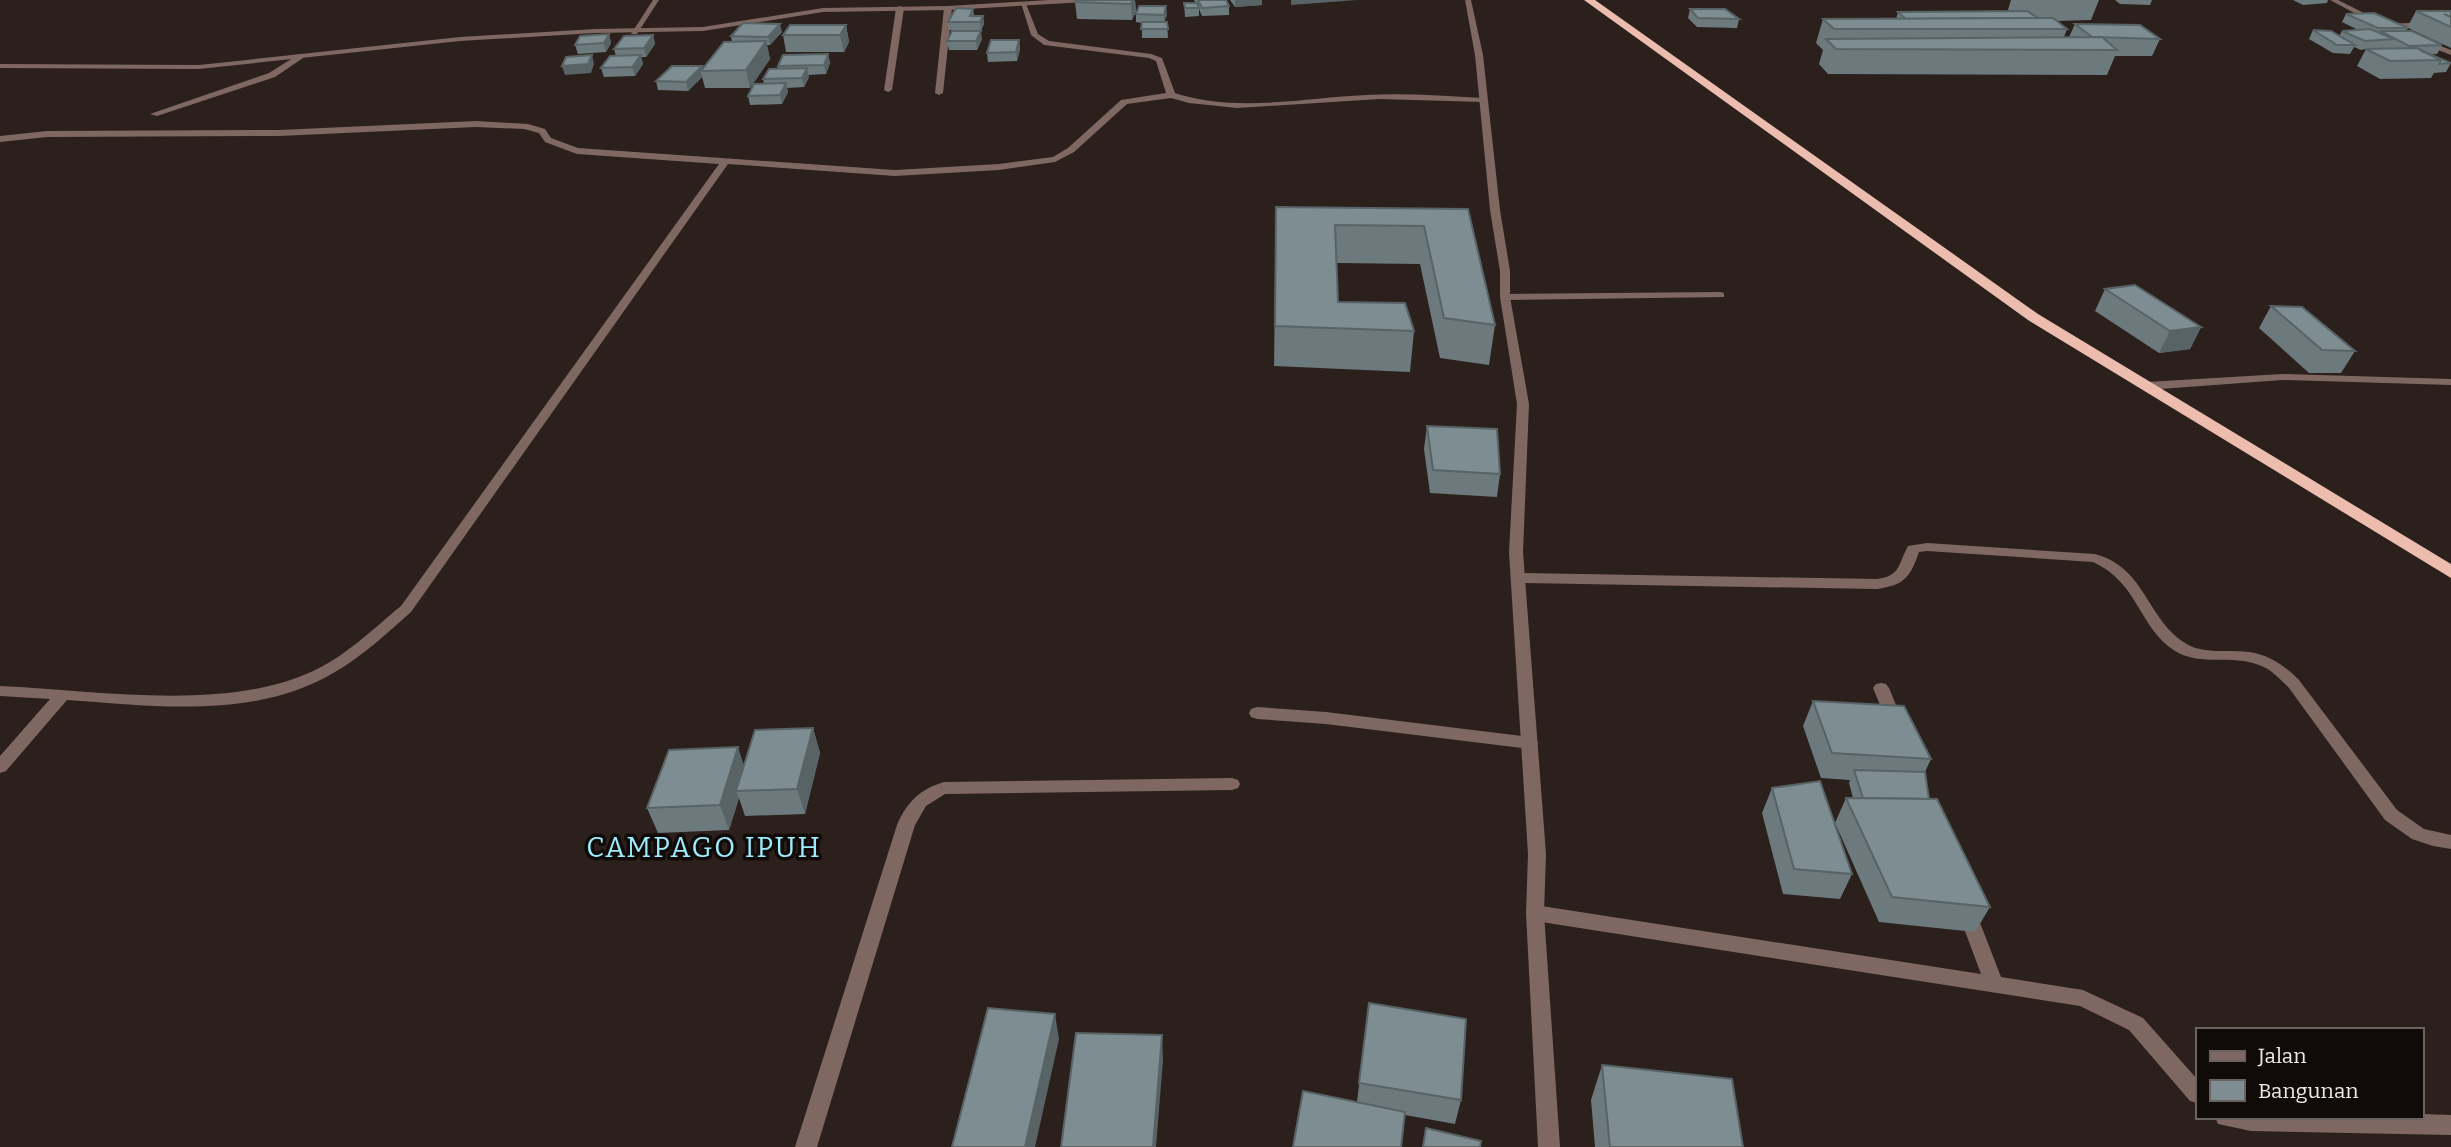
<svg xmlns="http://www.w3.org/2000/svg" width="2451" height="1147" font-family="Bitter,serif">
	<style>
		.lines { fill: none; stroke-linecap: round; stroke-linejoin: round }
		.minor { fill: #7f6861; fill-rule: evenodd }
		.tertiary { fill: #7f6861; fill-rule: evenodd }
		.trunk { fill: #ecbcae; fill-rule: evenodd }
		.wall { fill: #6c797d }
		.shaded-wall { fill: #586366 }
		.building { fill: #7d8d91; stroke: #586366; stroke-width: 2 }
		.labels { text-anchor: middle; dominant-baseline: central; stroke-width: 7; stroke-linejoin: round; paint-order: stroke }
		.near-quarter-label { font-size: 28px; letter-spacing: 2px; fill: #9ceafb; stroke: #100b09 }
	</style>
	<rect width="100%" height="100%" fill="#2b201c"/>
	<g class="lines">
		<g class="minor">
			<path d="M653,0h6l-22,34h-6z"/>
			<path d="M2330,0h8l42,21 -7,2z"/>
			<path d="M1021,3l5,1 12,30 11,7 102,13 11,4 13,35c60,20 128,5 191,2 39,-2 78,1 117,3l4,2 -4,2 -104,-3 -142,9 -48,-5 -18,-5 -44,6 -53,48 -19,10 -56,8 -104,6 -167,-12 -317,448c-24,21 -48,44 -76,60 -80,48 -180,34 -268,28l-61,71 -6,2v-17l50,-57 -50,-3v-10c96,4 222,26 311,-14 34,-15 62,-43 90,-66l318,-442 -142,-10 -32,-12 -6,-9 -15,-4 -48,-2 -197,9 -232,1 -47,5v-6l47,-5 232,-1 197,-9 52,3 17,5 6,9 27,10 317,22 104,-6 54,-7 15,-9 53,-48 45,-7 -10,-32 -7,-3 -105,-13 -13,-10z"/>
			<path d="M900,6l4,2 -12,82 -4,2 -4,-2 12,-82z"/>
			<path d="M948,6l4,2 -9,85 -4,2 -4,-2 9,-85z"/>
			<path d="M2451,21v4l-63,3 -4,-2 4,-2z"/>
			<path d="M2423,39l28,11v5l-31,-12 -1,-2z"/>
			<path d="M299,54l7,2 -31,21 -118,39 -7,-2 119,-41z"/>
			<path d="M1720,292l4,1v4l-219,3 -5,-3 5,-3z"/>
			<path d="M2282,374l169,5v6l-169,-5 -135,10 -6,-4 6,-4z"/>
			<path d="M1927,543l168,11c51,14 51,64 90,89 19,12 42,6 64,9 21,3 36,14 50,28l98,130 27,19 27,6v14l-18,-3 -21,-7 -27,-19 -96,-132c-9,-9 -18,-19 -30,-23 -27,-11 -57,2 -84,-14 -37,-24 -36,-68 -82,-89l-166,-11 -8,1c-9,26 -15,33 -42,37l-359,-6 -7,-5 7,-5 359,6c24,-3 21,-15 31,-33z"/>
			<path d="M1881,683l5,1 3,4 14,34 -2,4h-12l-2,-4 -14,-34 3,-4z"/>
			<path d="M1257,707l69,5 204,25 6,2 2,4 -2,4 -6,2 -204,-25 -69,-5 -6,-2 -2,-4 2,-4z"/>
			<path d="M1232,778l6,2 2,4 -2,4 -6,2 -287,4 -19,12 -11,19 -98,322h-22l102,-322c10,-23 23,-36 47,-43z"/>
			<path d="M1535,905l446,69 -22,-59 3,-5 6,-3 6,3 3,5 24,62 82,13 60,28 54,61v24l-7,-2 -61,-71 -49,-24 -545,-85 -6,-3 -3,-5 3,-5z"/>
			<path d="M2421,1114l30,1v20l-200,-4 -33,-7 -3,-7h206z"/>
		</g>
		<g class="tertiary">
			<path d="M1049,0h39l-3,2 -137,8 -125,2 -120,19 -108,2 -135,8 -261,28 -199,-1v-4l199,1 261,-28 135,-8 108,-2 120,-19 125,-2z"/>
			<path d="M1465,0h6l12,55 17,155 10,61v26l19,107 -6,148 23,302 -2,59 16,234h-22l-12,-234 2,-59 -19,-302 8,-148 -17,-107v-26l-10,-61 -15,-155z"/>
		</g>
		<path class="trunk" d="M1584,0h11l443,314 413,250v14l-423,-258z"/>
	</g>
	<g class="wall">
		<path d="M1077,0h58l1,11 -4,9 -55,-1 -2,-17z"/>
		<path d="M1194,0h32l3,6v9l-27,1 -3,-7v7l-14,1 -1,-14h12z"/>
		<path d="M1230,0h32v5l-27,2z"/>
		<path d="M2011,0h88l-8,20 -35,1 11,8 -3,8h5l6,-13 85,15 -8,17h-37l-8,19 -279,-1 -9,-10 4,-14 -7,-7 7,-24h73l2,-7 111,-1 -1,-1z"/>
		<path d="M2115,0h37l-2,5 -30,-1z"/>
		<path d="M2277,0h51l-1,3 -24,2 -10,-5z"/>
		<path d="M973,9l1,7h9l1,8 -3,7 -32,-1 -1,-8z"/>
		<path d="M1690,9l49,10 -2,9 -40,-1 -9,-9z"/>
		<path d="M2416,11h35v37l-43,-20 -2,3 36,14 -5,9h-7l21,9 -5,9 -12,1 -3,5 -51,1 -23,-13 9,-17 -5,1 -7,-3 -4,7 -17,-1 -24,-14 4,-9 26,6 3,-5 16,-1 -16,-8 4,-8 61,14z"/>
		<path d="M1136,14l31,1 -3,7h3l1,16h-26v-15l-6,-1z"/>
		<path d="M846,25l3,17 -5,10h-58l-3,-17z"/>
		<path d="M782,32l-12,13h-3l3,14 -20,29h-45l-3,-11 -14,14 -30,-1 -2,-9 46,-12 30,-27 -1,-6z"/>
		<path d="M609,34l2,9 -5,9 -28,2 -3,-9z"/>
		<path d="M653,35l2,9 -9,13h-5l2,7 -8,12 -31,1 -3,-9 15,-12 -2,-7z"/>
		<path d="M982,39l-5,11h-28l-2,-9z"/>
		<path d="M1019,40l1,9 -3,12 -29,1 -1,-9z"/>
		<path d="M828,54l2,9 -4,11 -18,1 1,2 -5,10 -17,1 1,4 -6,12 -32,1 -2,-9 16,-12 -1,-5 15,-10v-3z"/>
		<path d="M1276,207l192,2 27,116 -6,40 -49,-7 -20,-94 -83,-1 1,39 76,29 -4,41 -136,-6z"/>
		<path d="M2105,289l96,38 -11,22 -31,4 -64,-42z"/>
		<path d="M2271,306l84,45 -14,22h-32l-50,-45z"/>
		<path d="M1427,426l73,48 -3,23 -67,-4 -6,-44z"/>
		<path d="M1813,701l118,58 -6,13 4,27 61,108 -15,25 -96,-10 -44,-99 11,-25h7l-4,-15 1,-3 -29,-2 -18,-52z"/>
		<path d="M813,728l7,25 -15,61 -60,2 -6,-18 -10,32 -71,3 -11,-25 97,-43z"/>
		<path d="M1772,788l80,86 -12,25 -57,-5 -21,-81z"/>
		<path d="M1369,1003l92,97 -6,24 -50,-9 -48,-13z"/>
		<path d="M1602,1065l141,82h-148l-4,-47z"/>
	</g>
	<g class="shaded-wall">
		<path d="M1133,0h2l1,11 -4,9 -1,-16z"/>
		<path d="M1235,0h27v5l-27,2z"/>
		<path d="M1291,0h66l-66,5z"/>
		<path d="M1166,6l1,9 -3,8v-8z"/>
		<path d="M983,16l1,8 -3,7 -1,-9z"/>
		<path d="M780,24l2,8 -12,13 -2,-8z"/>
		<path d="M846,25l3,17 -5,10 -4,-17z"/>
		<path d="M981,31l1,8 -5,11 -1,-9z"/>
		<path d="M609,34l2,9 -5,9 -2,-9z"/>
		<path d="M653,35l2,9 -9,13 -2,-9z"/>
		<path d="M1019,40l1,9 -3,12 -1,-9z"/>
		<path d="M766,41l4,18 -20,29 -4,-18z"/>
		<path d="M828,54l2,9 -4,11 -2,-9z"/>
		<path d="M592,55l2,9 -3,9 -26,2 -3,-9z"/>
		<path d="M641,55l2,9 -8,12 -3,-9z"/>
		<path d="M702,66l1,5h-2l1,6 -14,14 -2,-9z"/>
		<path d="M807,68l2,9 -5,10 -2,-9z"/>
		<path d="M786,83l2,9 -6,12 -2,-9z"/>
		<path d="M2201,327l-11,22 -31,4 11,-22z"/>
		<path d="M813,728l7,25 -15,61 -8,-25z"/>
		<path d="M738,747l8,25 -10,19 3,7 -10,32 -9,-25z"/>
		<path d="M1055,1014l4,25 -24,108h-10z"/>
		<path d="M1162,1035l1,25 -7,87h-3z"/>
	</g>
	<g class="building">
		<path d="M1077,0h56l-2,4 -56,-2z"/>
		<path d="M1198,0h28l3,6 -27,2z"/>
		<path d="M1184,3h13l2,5h-14z"/>
		<path d="M1139,6h27l-2,9 -28,-1z"/>
		<path d="M956,8l17,1 -3,7h13l-3,6h-32z"/>
		<path d="M1690,9h35l14,10 -41,-1z"/>
		<path d="M2027,11l11,7 -132,1 -8,-7z"/>
		<path d="M2416,11h35v6l-7,-3 7,3v10z"/>
		<path d="M2374,13l34,15h-30l-32,-14z"/>
		<path d="M2053,18l14,11h-233l-11,-10z"/>
		<path d="M1142,22h25l1,7h-27z"/>
		<path d="M743,23l37,1 -12,13 -37,-1z"/>
		<path d="M2075,24l65,1 20,14 -68,-2z"/>
		<path d="M790,25h56l-6,10h-57z"/>
		<path d="M2370,29l24,10 -29,2 -23,-10z"/>
		<path d="M2313,30l18,1 24,14h-18z"/>
		<path d="M952,31h29l-5,10h-29z"/>
		<path d="M2380,31h32l30,14 -33,1z"/>
		<path d="M609,34l-5,9 -29,2 5,-9z"/>
		<path d="M653,35l-9,13 -30,1 10,-13z"/>
		<path d="M2102,37l15,13 -281,-1 -10,-10z"/>
		<path d="M991,40h28l-3,12 -29,1z"/>
		<path d="M766,41l-20,29 -45,1 23,-29z"/>
		<path d="M2417,48l24,12 -51,1 -24,-12z"/>
		<path d="M2420,50l31,13 -12,1 2,-4z"/>
		<path d="M828,54l-4,11 -46,1 5,-11z"/>
		<path d="M592,55l-4,9 -26,2 4,-9z"/>
		<path d="M641,55l-9,12 -31,1 9,-12z"/>
		<path d="M672,66h30l-16,16 -30,-1z"/>
		<path d="M807,68l-5,10 -39,1 6,-10z"/>
		<path d="M786,83l-6,12 -32,1 6,-12z"/>
		<path d="M1276,207l192,2 27,116 -51,-7 -20,-92 -89,-1 3,77 67,1 9,28 -139,-5z"/>
		<path d="M2135,285l66,42 -31,4 -65,-42z"/>
		<path d="M2271,306l31,1 53,44 -33,-1z"/>
		<path d="M1427,426l70,3 3,45 -67,-4z"/>
		<path d="M1813,701l91,5 27,53 -99,-6z"/>
		<path d="M813,728l-16,61 -61,2 19,-61z"/>
		<path d="M738,747l-18,58 -73,3 22,-58z"/>
		<path d="M1854,770l71,2 4,27 -66,-1z"/>
		<path d="M1820,781l32,93 -58,-5 -22,-81z"/>
		<path d="M1846,798l91,1 53,108 -98,-10z"/>
		<path d="M1369,1003l97,16 -5,81 -102,-17z"/>
		<path d="M988,1008l67,6 -30,133h-73z"/>
		<path d="M1076,1033l86,2 -9,112h-92z"/>
		<path d="M1602,1065l130,14 11,68h-133z"/>
		<path d="M1303,1091l102,21 -4,35h-108z"/>
		<path d="M1426,1128l55,13 -1,6h-57z"/>
	</g>
	<g class="labels">
		<g class="near-quarter-label">
			<text x="704" y="847">CAMPAGO IPUH</text>
		</g>
	</g>
	<rect x="2196" y="1028" width="228" height="91" fill="#100b09" stroke="#6a6361" stroke-width="2"/>
	<rect x="2210" y="1051" width="35" height="10" fill="#7f6861" stroke="#6a6361" stroke-width="2"/>
	<text x="2258" y="1063" font-size="21" fill="#f0e8e5">Jalan</text>
	<rect x="2210" y="1080" width="35" height="21" fill="#7d8d91" stroke="#6a6361" stroke-width="2"/>
	<text x="2258" y="1098" font-size="21" fill="#f0e8e5">Bangunan</text>
</svg>
